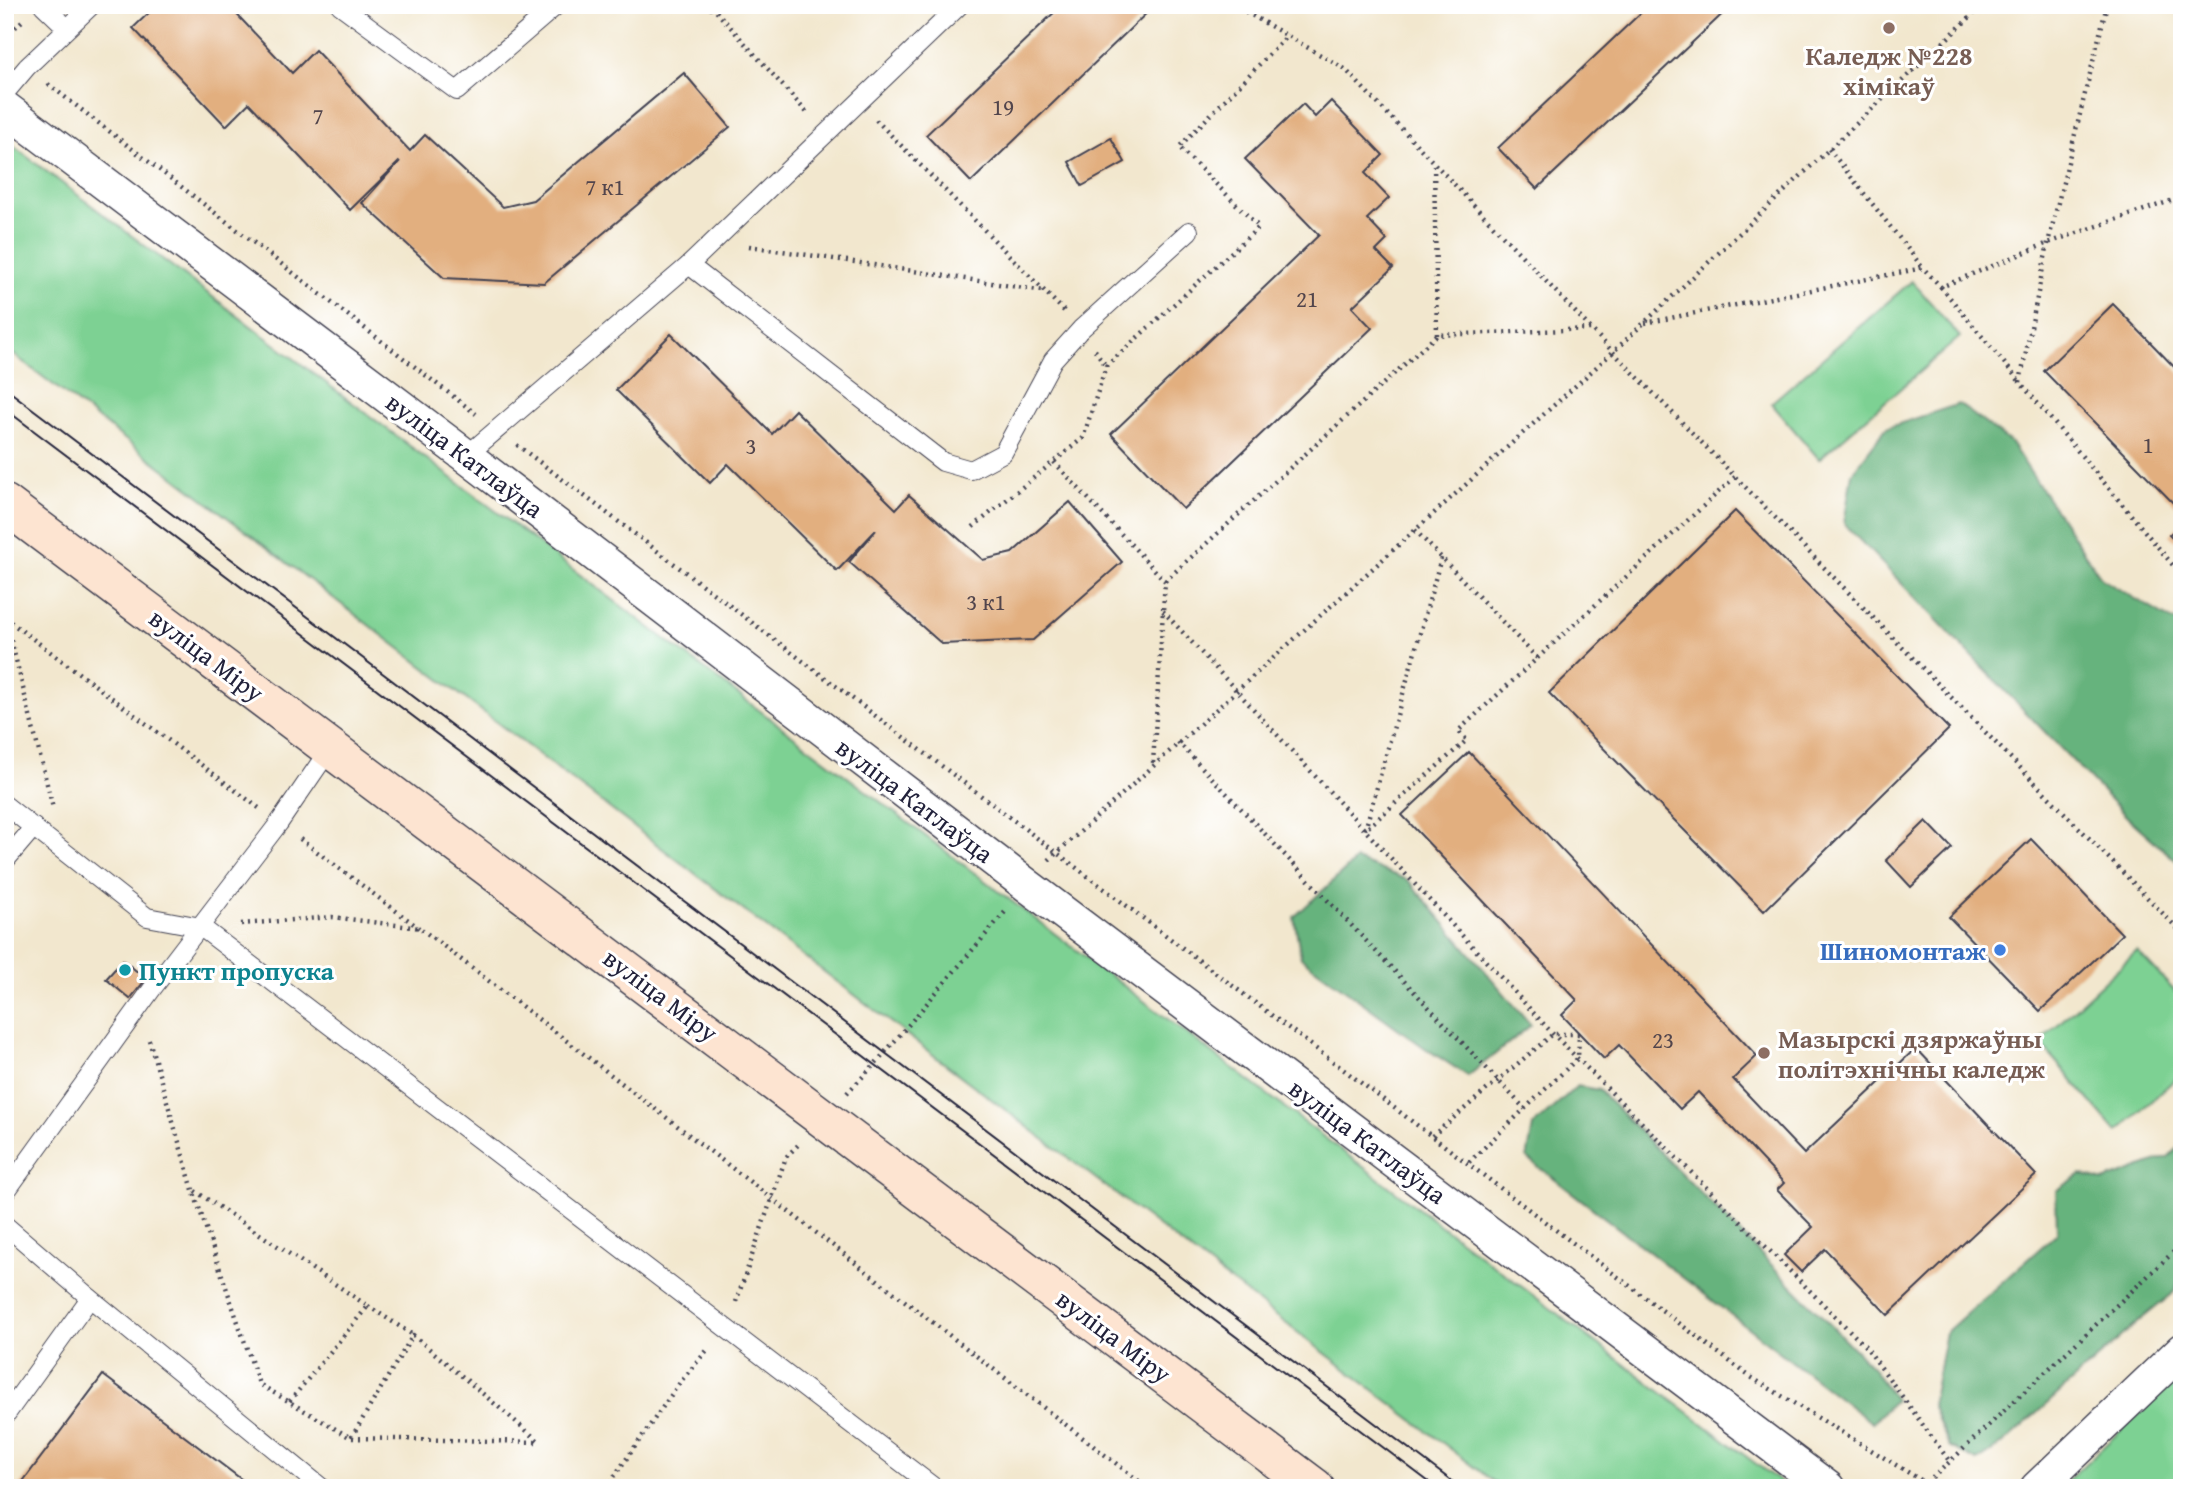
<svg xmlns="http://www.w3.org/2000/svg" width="2187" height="1493" font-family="'Gentium Book Plus',serif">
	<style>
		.green { fill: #7dd193; stroke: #507a67; stroke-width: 2 }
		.forest { fill: #66b37d; stroke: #446a5c; stroke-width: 2 }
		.building { fill: #e2af7f }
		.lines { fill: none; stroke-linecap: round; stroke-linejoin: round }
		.lane-casing { stroke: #414051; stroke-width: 20 }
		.street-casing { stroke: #414051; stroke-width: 36 }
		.secondary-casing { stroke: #414051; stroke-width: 41 }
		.path { stroke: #414051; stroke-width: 4.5; stroke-dasharray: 2 5; stroke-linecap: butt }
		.lane { stroke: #fff; stroke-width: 18 }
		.street { stroke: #fff; stroke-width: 33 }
		.secondary { stroke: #fde4d1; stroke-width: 38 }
		.tram { stroke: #22223b; stroke-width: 2 }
		.education-dot { fill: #8d6e63; stroke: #fff; stroke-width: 2.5 }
		.shop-dot { fill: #3f7fe0; stroke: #fff; stroke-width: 2.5 }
		.culture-dot { fill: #0f9aa8; stroke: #fff; stroke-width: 2.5 }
		.labels { text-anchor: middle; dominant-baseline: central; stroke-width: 6; stroke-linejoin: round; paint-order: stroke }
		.number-label { font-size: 23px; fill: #52454c }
		.education-label { font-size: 26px; font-weight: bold; fill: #785e54; stroke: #fff }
		.street-label { font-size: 26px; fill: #22223b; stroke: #fff }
		.shop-label { font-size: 26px; font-weight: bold; fill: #366cbe; stroke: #fff; text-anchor: end }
		.culture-label { font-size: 26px; font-weight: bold; fill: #0d838f; stroke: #fff; text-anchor: start }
	</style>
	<rect width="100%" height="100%" fill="#fff"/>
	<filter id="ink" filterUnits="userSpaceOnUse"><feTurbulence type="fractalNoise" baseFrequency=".0143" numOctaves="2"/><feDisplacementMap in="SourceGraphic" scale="14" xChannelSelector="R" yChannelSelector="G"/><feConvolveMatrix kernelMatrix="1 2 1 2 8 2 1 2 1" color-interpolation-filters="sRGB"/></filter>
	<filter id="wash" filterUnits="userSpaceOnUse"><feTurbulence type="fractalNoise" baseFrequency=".00686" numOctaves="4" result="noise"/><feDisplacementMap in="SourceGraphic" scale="28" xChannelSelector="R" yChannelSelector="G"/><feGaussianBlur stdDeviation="1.57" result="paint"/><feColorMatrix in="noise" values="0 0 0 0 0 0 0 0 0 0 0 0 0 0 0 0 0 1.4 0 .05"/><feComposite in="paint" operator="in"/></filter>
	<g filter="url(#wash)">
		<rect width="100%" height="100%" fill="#f2e7ce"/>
		<g class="green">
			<path d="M5,140l1783,1348h-286l-1497,-1140z"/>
			<path d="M1912,281l48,56 -141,122 -48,-56z"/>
			<path d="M2137,951l45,48v74l-65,59 -78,-90z"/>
			<path d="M2182,1373v115h-123z"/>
		</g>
		<g class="forest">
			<path d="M1959,404l51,38 92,137 71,42 9,-1v242l-3,1 -51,-45 -284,-294 8,-51 34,-45z"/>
			<path d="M1356,860l52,20 123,145 -63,51 -43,-28 -124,-90 -7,-41z"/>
			<path d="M1577,1086l22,4 273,277 23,33 -23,23 -345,-265 6,-32z"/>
			<path d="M2182,1144v114l-6,33 -37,30 -139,125 -23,15 -28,-15 -17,-41 14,-73 111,-99 -1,-42 25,-17 23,7 64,-24z"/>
		</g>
		<g id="blocks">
			<g class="building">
				<path d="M157,5h71l64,68 23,-23 95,101 15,-16 78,72 30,-7 151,-127 46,54 -186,156 -100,-5 -82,-75 38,-42 -50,49 -101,-107 -23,23 -93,-98z"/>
				<path d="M1062,5h93l-184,177 -45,-47z"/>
				<path d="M1649,5h83l-195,184 -39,-41z"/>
				<path d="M1331,101l52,54 -18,18 24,25 -22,21 20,21 -11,11 17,17 -41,39 20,21 -189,181 -72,-75 208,-199 -74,-76 58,-55 12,13z"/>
				<path d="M1111,138l14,24 -43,24 -13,-24z"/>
				<path d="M2113,304l69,71v137l-138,-141z"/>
				<path d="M671,334l101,100 23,-24 101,99 13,-14 74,65 29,-7 58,-51 52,60 -89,78 -91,4 -93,-82 27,-32 -39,41 -109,-107 -18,19 -94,-93z"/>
				<path d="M1735,511l214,218 -185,182 -215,-218z"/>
				<path d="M2182,522v26l-13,-13z"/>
				<path d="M1469,752l288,304 -24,23 71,75 112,-106 120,127 -148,140 -63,-66 -24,23 -17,-17 29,-28 -36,-37 7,-7 -86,-91 -18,17 -61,-64 -15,14 -42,-44 15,-15 -175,-185z"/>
				<path d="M1926,821l26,27 -41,39 -25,-27z"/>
				<path d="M2031,839l91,95 -82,77 -91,-94z"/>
				<path d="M123,960l23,19 -16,20 -24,-20z"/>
				<path d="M103,1375l146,110 -2,3h-229z"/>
			</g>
		</g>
	</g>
	<g filter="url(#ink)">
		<use href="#blocks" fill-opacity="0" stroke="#414051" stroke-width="2"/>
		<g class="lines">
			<g class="lane-casing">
				<g id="lane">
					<path d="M43,5l24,23"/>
					<path d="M340,5l117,86 100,-86"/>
					<path d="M5,93l22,-26 65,-62"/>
					<path d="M689,265l254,197 28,8 32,-17 50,-93 28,-31 108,-98"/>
					<path d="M466,456l223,-191 271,-260"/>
					<path d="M5,805l142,112 54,10 734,561"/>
					<path d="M5,861l29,-34"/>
					<path d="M5,1193l147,-204 127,-166 52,-76"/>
					<path d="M5,1225l85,73 232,190"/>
					<path d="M5,1416l85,-118"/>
				</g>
			</g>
			<g class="street-casing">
				<g id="street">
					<path d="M5,108l461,348 562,430 800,602"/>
					<path d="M2037,1488l145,-138"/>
				</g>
			</g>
			<g class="secondary-casing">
				<path id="secondary" d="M5,504l1310,984"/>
			</g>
			<g class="path">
				<path d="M704,5l12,6 93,104"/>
				<path d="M1234,5l111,64 268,283 569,581"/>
				<path d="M2107,5l-59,238 -28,139 162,194"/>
				<path d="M5,37l17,-16"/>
				<path d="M48,84l428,330"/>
				<path d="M876,120l188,191"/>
				<path d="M1829,149l94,119"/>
				<path d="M1434,165l3,170"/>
				<path d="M749,246l295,45"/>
				<path d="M1941,287l79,95"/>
				<path d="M1645,323l278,-55 18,19 107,-44 134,-46"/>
				<path d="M1095,350l11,16"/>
				<path d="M517,445l1232,931 185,112"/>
				<path d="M1054,462l111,119 -12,182"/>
				<path d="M973,527l110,-89 23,-72 153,-139 -80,-80 109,-112"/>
				<path d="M1415,530l122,128"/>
				<path d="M1441,558l-76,272 102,-90 -9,-9 277,-254"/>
				<path d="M1165,581l272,-246 154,-6"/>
				<path d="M1163,611l390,423 313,313 84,115"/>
				<path d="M5,618l254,190"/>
				<path d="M6,620l47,188"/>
				<path d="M1178,742l347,367"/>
				<path d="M300,839l119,89"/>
				<path d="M1049,860l564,-508 370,-347"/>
				<path d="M241,924l91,-7 88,11 728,560"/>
				<path d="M149,1040l44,150 66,194 92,54 62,-103 127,107"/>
				<path d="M847,1093l28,-29 130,-152"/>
				<path d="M1432,1136l121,-102h26l-1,24 -110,105"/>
				<path d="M195,1191l173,115 -79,96"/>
				<path d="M736,1302l50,-145 12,-12"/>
				<path d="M368,1306l45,29"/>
				<path d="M352,1438l187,4"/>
				<path d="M1927,1483l255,-239"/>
				<path d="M606,1488l75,-107 28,-33"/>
			</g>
			<use href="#lane" class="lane"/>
			<use href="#street" class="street"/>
			<use href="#secondary" class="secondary"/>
			<g class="tram">
				<path d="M5,388l1456,1100"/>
				<path d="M5,409l1432,1079"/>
			</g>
		</g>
	</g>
	<g class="education-dot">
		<circle cx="1889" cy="28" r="7"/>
		<circle cx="1764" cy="1053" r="7"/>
	</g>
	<circle class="shop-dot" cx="2000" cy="950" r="7"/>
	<circle class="culture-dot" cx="125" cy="970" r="7"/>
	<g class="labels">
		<g class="number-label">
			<text x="1003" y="106">19</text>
			<text x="318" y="115">7</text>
			<text x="605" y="186">7 к1</text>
			<text x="1307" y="298">21</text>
			<text x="2148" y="444">1</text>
			<text x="751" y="445">3</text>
			<text x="986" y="601">3 к1</text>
			<text x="1663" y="1039">23</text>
		</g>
		<g class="education-label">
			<text x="1889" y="55">Каледж №228<tspan x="1889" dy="30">хімікаў</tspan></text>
			<text x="1778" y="1038" text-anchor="start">Мазырскі дзяржаўны<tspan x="1778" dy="30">політэхнічны каледж</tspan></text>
		</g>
		<g class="street-label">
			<text transform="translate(465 455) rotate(37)">вуліца Катлаўца</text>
			<text transform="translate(207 655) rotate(37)">вуліца Міру</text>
			<text transform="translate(915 800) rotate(37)">вуліца Катлаўца</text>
			<text transform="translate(661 995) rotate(37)">вуліца Міру</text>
			<text transform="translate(1368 1141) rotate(37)">вуліца Катлаўца</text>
			<text transform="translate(1114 1336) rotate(37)">вуліца Міру</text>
		</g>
		<g class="shop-label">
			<text x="1986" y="950">Шиномонтаж</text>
		</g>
		<g class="culture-label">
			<text x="139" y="970">Пункт пропуска</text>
		</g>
	</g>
	<rect width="2187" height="1493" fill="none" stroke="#fff" stroke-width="28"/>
</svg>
